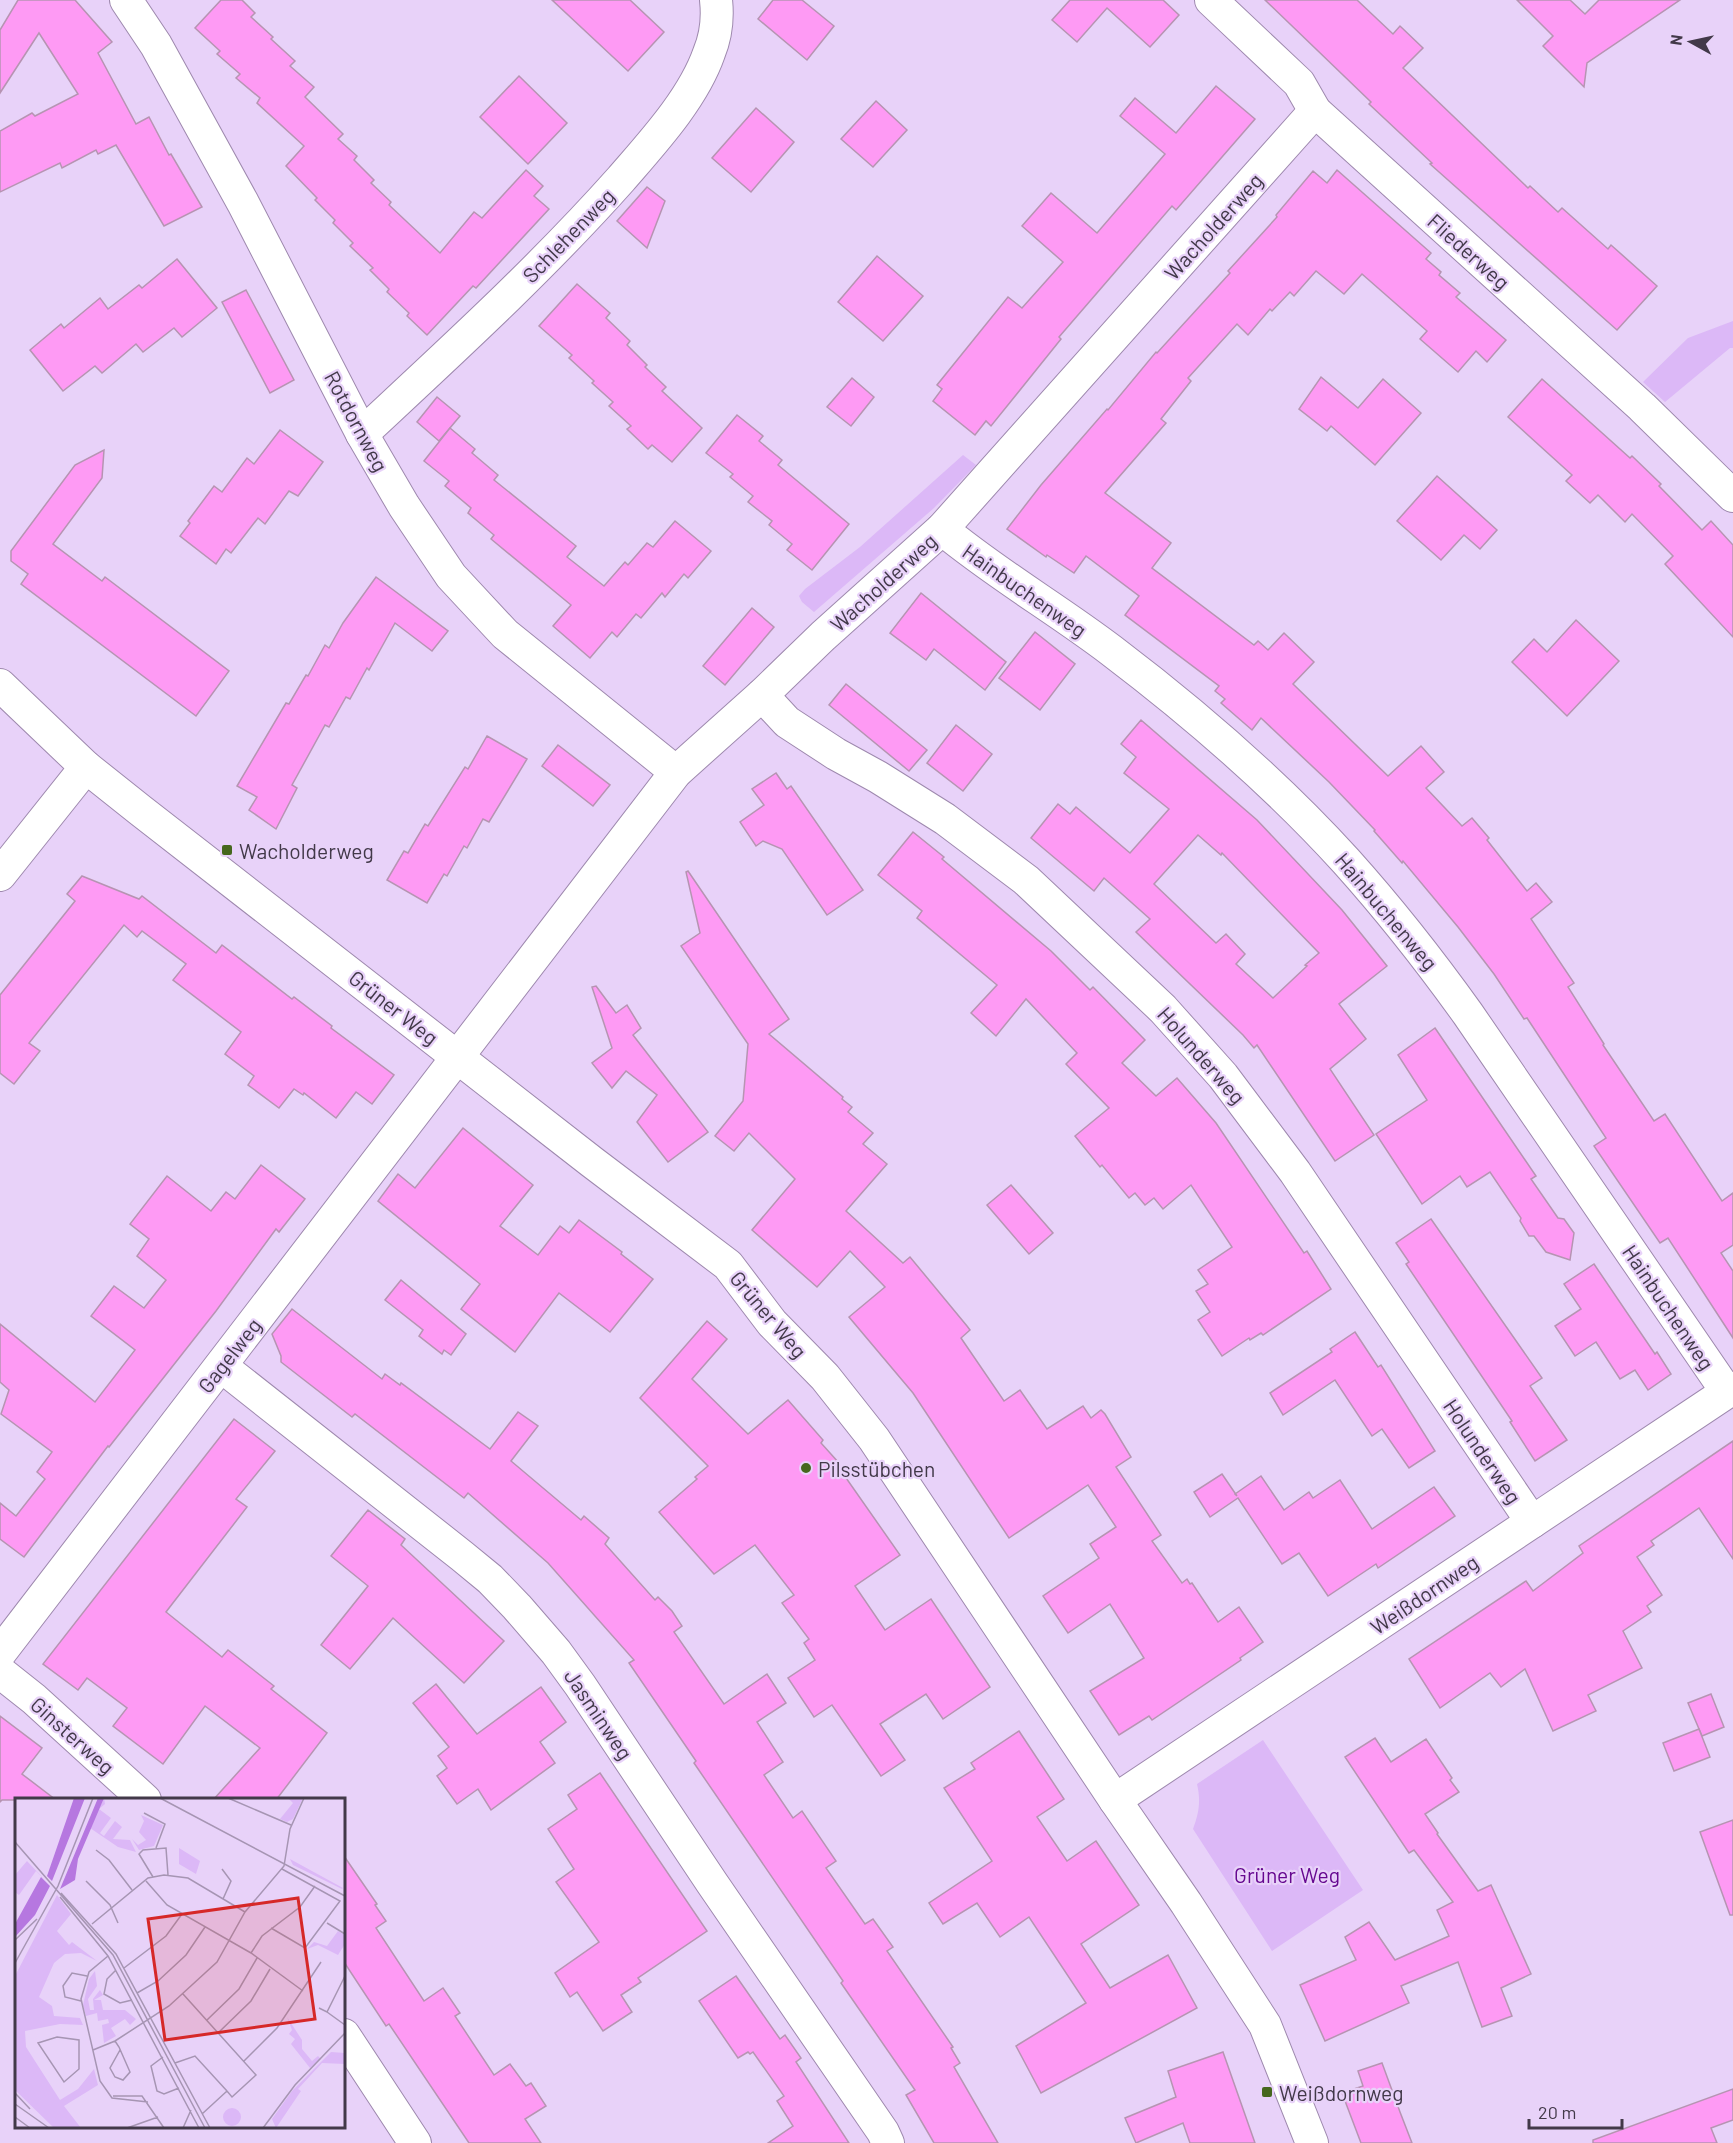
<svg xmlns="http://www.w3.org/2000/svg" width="1733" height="2143" font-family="Barlow,sans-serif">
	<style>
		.green { fill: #dcb8f7 }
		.building { fill: #fe9af4; stroke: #b694b2; stroke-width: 1.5; fill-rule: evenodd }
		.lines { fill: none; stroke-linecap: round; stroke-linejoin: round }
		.street-casing { stroke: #9e89ae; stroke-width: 34 }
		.street { stroke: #fff; stroke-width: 32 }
		.poi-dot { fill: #46671e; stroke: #e8d2f9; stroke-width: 2 }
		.labels { text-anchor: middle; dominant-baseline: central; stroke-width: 4.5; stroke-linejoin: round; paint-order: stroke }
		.street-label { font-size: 21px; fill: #423949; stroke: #e8d2f9 }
		.poi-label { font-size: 21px; fill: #423949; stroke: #e8d2f9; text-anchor: start }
		.park-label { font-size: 21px; fill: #660890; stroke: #e8d2f9 }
		.inset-road { fill: none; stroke: #a695b3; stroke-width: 1.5 }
		.view { fill: #d62828; fill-opacity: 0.15; stroke: #d62828; stroke-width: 3 }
		.inset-edge { fill: none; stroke: #423949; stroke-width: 3 }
	</style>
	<rect width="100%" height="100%" fill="#e8d2f9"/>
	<g class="green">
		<path d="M1733,321v27h-3l-65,54 -22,-20 45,-44z"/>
		<path d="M963,455l13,10 -42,43 -120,104 -12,-10 -3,-6 6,-7 55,-42z"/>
		<path d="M1263,1740l100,150 -91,61 -79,-122c6,-16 8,-28 4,-45z"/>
	</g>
	<g class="building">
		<path d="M18,0h57l37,42 -14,11 38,71 13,-7 20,38 2,-1 31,53 -38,19 -48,-81 -18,9 -2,-4 -34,18 -2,-5 -60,29v-61l32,-18 3,3 43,-22 -39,-61 -39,60v-63z"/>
		<path d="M221,0h21l13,13 -4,4 22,20 -2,2 24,22 -5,5 24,21 -9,10 38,37 -5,5 19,17 -3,4 20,20 -3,3 20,19 -2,3 51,48 34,-41 8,6 44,-48 17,16 -9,10 15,13 -73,79 -3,-2 -46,49 -20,-19 2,-3 -22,-21 2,-3 -19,-19 3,-2 -23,-22 3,-3 -20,-20 2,-3 -20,-20 2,-2 -31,-32 18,-20 -47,-43 3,-5 -24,-20 4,-4 -23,-20 3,-3 -25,-23z"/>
		<path d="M552,0h78l34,32 -36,39z"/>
		<path d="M773,0h29l32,26 -27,34 -49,-41z"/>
		<path d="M1070,0h93l16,15 -29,32 -43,-39 -30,34 -25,-22z"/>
		<path d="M1265,0h92l36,34 7,-8 23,22 -20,20 125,120 2,-2 28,26 4,-4 46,41 3,-4 46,41 -40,44 -187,-166 2,-1 -63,-59 2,-2z"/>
		<path d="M1517,0h53l15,14 14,-14h81l-93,63 -3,24 -41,-41 10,-10z"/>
		<path d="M519,76l48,47 -39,41 -48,-47z"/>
		<path d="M1216,86l39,33 -79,91 -4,-4 -113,131 2,2 -70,87 -5,-5 -11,14 -42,-34 9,-12 -5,-4 71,-88 14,11 41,-46 -41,-36 29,-33 46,40 68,-79 -45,-38 15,-18 41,35z"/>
		<path d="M876,101l31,29 -34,37 -32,-28z"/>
		<path d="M756,108l38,34 -43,50 -39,-34z"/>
		<path d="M1337,170l94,83 -5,6 15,13 -2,3 21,18 -4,4 50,43 -19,22 -11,-11 -18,21 -38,-33 7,-8 -65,-57 -18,20 -28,-23 -22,25 -4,-4 -18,19 -2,-2 -22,26 -11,-11 -49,54 3,3 -30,38 5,4 -61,70 66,50 -19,25 102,77 4,-4 10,9 16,-17 30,29 -21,22 95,92 33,-30 23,26 -18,16 36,38 10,-8 17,20 -2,2 40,51 9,-8 16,19 -21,17 43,64 -6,4 36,57 -1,1 51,76 11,-7 57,87 11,-8v52l-12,8 12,18v67l-65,-100 -8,5 -66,-97 12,-8 -79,-120 -3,1 -30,-45 -36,-47 -55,-66 -1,2 -28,-32 1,-1 -46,-48 -68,-64 -9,12 -31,-27 4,-4 -10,-8 4,-5 -94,-71 14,-19 -53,-40 -12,17 -27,-18 -1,2 -39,-28 34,-44 66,-76 1,1 48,-58 1,1 73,-80 -2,-2 49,-54 -1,-2 37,-44 14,12z"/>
		<path d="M647,187l18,14 -18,47 -30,-27z"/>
		<path d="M877,256l46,40 -40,45 -45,-39z"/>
		<path d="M177,259l40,49 -35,29 -8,-9 -31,24 -7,-8 -34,29 -7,-7 -32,25 -33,-41 31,-26 3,4 36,-30 8,11 31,-24 3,3z"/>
		<path d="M577,284l33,29 -4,5 24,23 -3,4 20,20 -2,2 21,20 -4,4 40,37 -30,34 -20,-17 -4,4 -21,-20 4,-3 -22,-20 4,-4 -21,-19 2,-2 -25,-23 3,-3 -33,-29z"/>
		<path d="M246,290l48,90 -24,13 -48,-91z"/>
		<path d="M1321,377l37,31 25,-29 38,34 -46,52 -44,-39 -4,5 -28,-22z"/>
		<path d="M852,378l22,19 -23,29 -24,-19z"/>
		<path d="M1542,379l88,79 2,-2 29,28 -2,2 43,44 9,-9 22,24v92l-68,-73 8,-8 -41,-42 -7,8 -27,-27 -8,8 -24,-22 6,-6 -64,-58z"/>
		<path d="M437,397l23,19 -21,25 -22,-19z"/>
		<path d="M737,415l26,21 -4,5 23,19 -4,5 71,59 -37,46 -25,-20 5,-6 -23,-19 3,-4 -24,-19 5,-6 -23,-19 3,-3 -27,-21z"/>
		<path d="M450,428l25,21 -3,4 26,22 -4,5 82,66 -9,11 37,29 21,-24 3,3 19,-22 6,4 22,-26 36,30 -23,27 -4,-4 -19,23 -3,-4 -21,25 -5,-4 -19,23 -5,-5 -22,26 -37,-32 18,-21 -80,-66 3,-4 -26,-22 3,-5 -26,-22 4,-5 -25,-20z"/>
		<path d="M280,430l43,32 -25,34 -9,-5 -24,33 -7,-6 -27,35 -5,-4 -10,15 -36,-28 10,-13 -2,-2 26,-35 8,6 25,-34 7,6z"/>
		<path d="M104,450l-2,28 -49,66 49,37 3,-4 124,94 -33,45 -175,-132 7,-10 -17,-13v-10l64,-86z"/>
		<path d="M1437,476l60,54 -17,19 -16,-14 -23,25 -44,-39z"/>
		<path d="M376,577l72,54 -16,20 -37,-28 -26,47 -2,-2 -17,31 -4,-2 -17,30 -4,-2 -33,60 5,3 -21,41 -27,-19 8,-13 -20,-11 49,-83 3,1 17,-29 2,1 17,-31 4,3 14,-25z"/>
		<path d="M921,593l85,69 -21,28 -51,-41 -8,11 -36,-27z"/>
		<path d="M752,608l22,19 -49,58 -22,-19z"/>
		<path d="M1576,620l43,41 -52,55 -55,-54 22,-23 13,13z"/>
		<path d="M1035,632l40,32 -35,46 -41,-32z"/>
		<path d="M846,684l81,66 -18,21 -80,-66z"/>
		<path d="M1141,720l116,100 85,90 45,56 -48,38 27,35 -36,30 44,66 -39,26 -78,-116 -3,3 -11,-13 -107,-103 14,-13 -46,-41 -10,13 -63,-53 27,-34 12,10 6,-7 54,46 39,-44 -45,-36 12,-16 -15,-13zM1198,835l23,20 1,-2 97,100 -14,12 2,1 -34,32 -37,-34 9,-10 -19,-20 -10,9 -62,-59z"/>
		<path d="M956,725l36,29 -29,37 -36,-28z"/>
		<path d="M487,736l40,23 -38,63 -6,-3 -16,29 -3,-2 -17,30 -3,-2 -17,29 -40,-23 17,-29 4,2 17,-29 3,2 37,-59 3,2z"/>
		<path d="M558,745l52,40 -17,21 -51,-40z"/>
		<path d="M776,773l11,16 4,-3 72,104 -36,25 -45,-66 -19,-8 -7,5 -16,-24 24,-17 -12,-16z"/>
		<path d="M913,832l31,25 -2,2 109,92 39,39 3,-3 52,53 -23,23 34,33 21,-18 39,45 88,130 3,-2 24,38 -68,46 -2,-2 -11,7 -1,-2 -27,18 -24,-36 12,-8 -14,-21 12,-7 -10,-14 34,-23 -41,-62 -28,24 -9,-11 -9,7 -10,-12 -6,5 -27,-33 -2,2 -25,-31 34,-28 -43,-44 11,-11 -51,-54 -30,37 -25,-23 26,-28 -80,-67 5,-7 -44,-36z"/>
		<path d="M688,871l101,148 -20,15 74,63 -1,2 10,8 -4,5 25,21 -10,11 24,20 -41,47 57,52 7,-6 57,69 3,4 -9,8 43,63 16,-11 27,39 36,-23 8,12 10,-8 4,4 26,43 -15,10 45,68 -9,6 30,42 5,-4 3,5 2,-1 26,39 21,-15 24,35 -23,16 1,2 -89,60 -3,-4 -30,19 -29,-44 54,-33 -34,-54 -42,29 -25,-37 56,-38 -9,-14 26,-17 -28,-42 -79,53 -96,-145 -64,-76 36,-30 -35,-36 -33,36 -65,-57 43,-51 -46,-46 -15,18 -19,-15 28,-35 5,-57 -67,-98 19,-13 -14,-61z"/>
		<path d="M82,876l57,23 3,-3 74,57 6,-8 70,54 2,-2 38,29 -1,2 63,47 -22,29 -16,-12 -20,26 -32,-25 -1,2 -9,-6 -15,19 -31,-23 6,-9 -29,-22 16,-22 -68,-52 13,-16 -44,-33 -5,6 -13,-12 -95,118 11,8 -26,33 -14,-11v-78l75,-94 -8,-7z"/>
		<path d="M596,986l20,27 11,-8 14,23 -8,7 75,97 -40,30 -31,-40 20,-27 -31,-24 -14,17 -20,-25 20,-15 -20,-61z"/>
		<path d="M1435,1028l101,148 -5,3 27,39 6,1 10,14 -4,27 -24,-8 -12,-16h-5l-9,-15 1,-3 -31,-46 -23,15 -7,-11 -38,28 -46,-70 51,-34 -29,-45z"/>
		<path d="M463,1128l70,57 -33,41 38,29 22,-29 9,7 10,-13 43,32 -1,2 32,25 -43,53 -51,-39 -44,59 -54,-43 19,-25 -102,-83 20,-27 17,14z"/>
		<path d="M261,1165l44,34 -26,33 -3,-3 -60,82 -107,136 -1,-1 -84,111 -24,-18v-36l16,13 29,-37 -8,-7 15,-20 -51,-38 8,-24 -9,-8v-58l95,78 40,-52 -44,-34 23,-30 30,22 22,-28 -29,-24 12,-17 -19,-15 37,-48 44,35 15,-19 9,7z"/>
		<path d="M1011,1185l42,48 -24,21 -42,-49z"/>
		<path d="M1431,1219l111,159 -12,8 37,54 -32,21 -25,-39 2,-1 -106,-157 3,-2 -13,-19z"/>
		<path d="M1594,1264l61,90 2,-2 14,22 -23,16 -13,-20 -15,9 -24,-37 -21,14 -20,-30 26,-17 -17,-25z"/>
		<path d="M401,1280l65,54 -15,21 -7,-5 -2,4 -23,-18 4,-6 -38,-30z"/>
		<path d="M292,1309l90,70 3,-5 15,11 1,-2 89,66 28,-37 20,14 -27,35 70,59 3,-4 25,22 -4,6 50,56 3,-3 14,14 10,15 -8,6 50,72 43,-30 19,29 -29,19 26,40 -19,13 29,43 9,-7 34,50 -10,7 39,56 8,-5 20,28 -6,4 66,96 -2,1 9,15 -6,4 44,76h-64l-28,-48 9,-5 -74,-107 2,-2 -149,-218 2,-2 -67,-98 5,-3 -86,-97 -80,-70 -4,5 -109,-84 -3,3 -71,-55v-6l-9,-22z"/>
		<path d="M707,1321l20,18 -35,40 56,55 40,-34 35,40 -2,3 18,20 -2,2 63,90 -45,31 30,44 46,-31 59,88 -47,32 -17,-25 -46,30 25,36 -24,16 -49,-71 -18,12 -26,-39 27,-18 -11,-17 5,-4 -27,-36 12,-8 -39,-50 -41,29 -55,-62 38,-33 -2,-2 13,-11 -68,-68z"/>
		<path d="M1355,1332l23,35 3,-2 54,86 -26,17 -27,-39 -10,7 -37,-56 -52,35 -13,-22 62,-41 -2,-3z"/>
		<path d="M234,1419l41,32 -39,48 11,8 -81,105 56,45 6,-7 46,36 -3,3 56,44 -51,67h-63l47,-52 -55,-42 -42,58 -50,-38 14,-18 -40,-30 -9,12 -35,-26z"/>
		<path d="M1733,1441v118l-34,-51 -48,33 3,4 -17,12 25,38 -15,11 4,6 -28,19 19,37 -54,27 8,16 -43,20 -28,-62 -24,18 -11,-14 -50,35 -31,-49 117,-78 7,10 50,-38 -4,-7z"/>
		<path d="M1222,1474l15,22 -2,-2 26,-18 23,34 25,-18 4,6 27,-18 32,49 62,-42 21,29 -77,52 -2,-4 -48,32 -29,-43 -17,11 -44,-66 -28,19 -16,-25z"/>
		<path d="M368,1510l37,29 -4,6 103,96 -40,42 -71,-65 -43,51 -29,-24 47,-59 -37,-30z"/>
		<path d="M436,1684l41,50 64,-47 25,35 -26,20 15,21 -64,47 -13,-21 -21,15 -20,-28 10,-8 -9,-12 11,-9 -36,-44z"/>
		<path d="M1711,1694l13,33 -22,9 -14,-33z"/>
		<path d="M0,1716l42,32 -20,26 34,26h-54l-2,2z"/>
		<path d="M1699,1729l11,28 -36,14 -11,-28z"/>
		<path d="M1019,1731l45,68 -27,18 30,44 29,-20 43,64 -58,39 29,44 58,-33 29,53 -156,85 -25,-47 70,-43 -57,-86 -29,20 -23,-34 -34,21 -14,-21 63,-42 -48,-73 31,-19 -4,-6z"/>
		<path d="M1375,1738l16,24 35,-23 26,39 -2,2 9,12 -34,22 13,19 -1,1 41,57 13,-6 40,89 -30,14 11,28 -30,11 -24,-65 -57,24 8,17 -84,38 -25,-56 56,-25 -11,-23 24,-15 26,38 54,-24 -12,-26 16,-8 -39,-52 -5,3 -64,-96z"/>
		<path d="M600,1773l107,158 -69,47 3,4 -20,13 11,17 -29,19 -26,-39 -7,5 -15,-24 44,-31 -43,-60 18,-13 -26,-40 29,-20 -9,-14z"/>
		<path d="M1733,1820v95h-3l-30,-83z"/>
		<path d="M344,1856l33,48 -2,1 11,16 -10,7 48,73 19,-13 17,25 -5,3 39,59 16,-11 16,22 5,-3 15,23 -21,13 16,24h-72l-80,-119 -3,2 -42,-64z"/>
		<path d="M736,1976l44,63 5,-4 16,23 -5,4 53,81h-81l25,-17 -16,-25 7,-5 -31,-44 -3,2 -2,-2 -10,6 -39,-57z"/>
		<path d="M1223,2052l32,91h-65l-7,-20 -47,20 -11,-25 51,-21 -8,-26z"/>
		<path d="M1382,2063l18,49 12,31h-51l-19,-50 21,-7 -5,-15z"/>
		<path d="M1733,2089v31l-22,8 6,15h-124v-3z"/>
	</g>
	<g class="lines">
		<g class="street-casing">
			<g id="street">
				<path d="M126,0l30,45 87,158 119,231 42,72 47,70 54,58 171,138"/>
				<path d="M1211,0l88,83 16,28 327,296 91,89"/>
				<path d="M362,434c89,-83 178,-164 259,-255 31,-36 72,-80 88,-126 7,-17 9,-35 7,-53"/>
				<path d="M942,529c54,45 115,80 170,122 83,63 164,133 234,210 44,49 84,100 122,153l259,378"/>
				<path d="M0,685l86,82 54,43 452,352 136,103 44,58 53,54 49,62 241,361 71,103 79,122 47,118"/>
				<path d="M762,695l25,27 49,32 42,23 67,42 81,61 137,129 60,67 72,96 237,350"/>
				<path d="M0,875l86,-108"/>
				<path d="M221,1366l241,190 28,23 27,28 39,45 24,33 132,198 171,249 5,11"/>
				<path d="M0,1653l676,-881 86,-77 61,-59 119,-107 373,-418"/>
				<path d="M0,1672l34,27 111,101"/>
				<path d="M1115,1800l618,-412"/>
				<path d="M344,2035l71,108"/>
			</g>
		</g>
		<use href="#street" class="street"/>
	</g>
	<g class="poi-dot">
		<rect x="221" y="844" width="12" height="12" rx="3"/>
		<circle cx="806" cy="1468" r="6"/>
		<rect x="1261" y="2086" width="12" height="12" rx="3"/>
	</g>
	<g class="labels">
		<g class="street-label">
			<text transform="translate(1213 226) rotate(-48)">Wacholderweg</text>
			<text transform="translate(568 235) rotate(-46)">Schlehenweg</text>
			<text transform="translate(1469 251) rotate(42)">Fliederweg</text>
			<text transform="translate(357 421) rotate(62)">Rotdornweg</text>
			<text transform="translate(883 582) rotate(-42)">Wacholderweg</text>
			<text transform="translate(1025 590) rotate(35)">Hainbuchenweg</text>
			<text transform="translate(1387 911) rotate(50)">Hainbuchenweg</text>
			<text transform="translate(394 1007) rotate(38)">Grüner Weg</text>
			<text transform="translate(1202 1055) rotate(49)">Holunderweg</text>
			<text transform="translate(1669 1307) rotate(56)">Hainbuchenweg</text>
			<text transform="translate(769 1314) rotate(50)">Grüner Weg</text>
			<text transform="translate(229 1355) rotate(-52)">Gagelweg</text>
			<text transform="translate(1483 1451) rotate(56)">Holunderweg</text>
			<text transform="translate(1424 1594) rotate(-34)">Weißdornweg</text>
			<text transform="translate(599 1714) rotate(56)">Jasminweg</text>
			<text transform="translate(73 1735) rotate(42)">Ginsterweg</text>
		</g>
		<g class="poi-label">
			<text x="239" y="850">Wacholderweg</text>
			<text x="818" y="1468">Pilsstübchen</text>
			<text x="1279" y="2092">Weißdornweg</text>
		</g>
		<g class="park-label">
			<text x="1287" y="1874">Grüner Weg</text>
		</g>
	</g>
	<g transform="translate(15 1798)">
		<rect width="330" height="330" fill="#e8d2f9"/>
		<path d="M89,0l1,6 -6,5 12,9 -11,15 4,3 11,-15 7,6 -9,12 17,1 6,12 -18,-5 -28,-19zM273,0h15l-10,21 -6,3 -7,-3 13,-16zM126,17l22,10 -9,21 -15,4 -7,-11 6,6 8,-5 -7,-8 5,-11zM164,50l21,13 -4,13 -17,-10zM275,61l53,29 -1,1 -49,-24zM12,63l18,19 -9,-9 -17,24 -4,-3v-17zM42,97l14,19 -14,17 12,14 3,-3 25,19 -16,-8 -16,1 -11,9 -15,34 13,9 2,10 26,2 3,7 -23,-1 -35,7 1,16 34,53 18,-11 16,-20 4,16 -34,21 17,22h-27l-39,-38v-114zM323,133l7,4v9l-7,11 -20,-10 -11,4 7,-7 13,4zM80,173l2,15 -9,13 2,11h4l-1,-11 7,-9 3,5 -9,5h7l2,10h22l11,9 -6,6 -5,-6 -14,9 5,8 -12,7 -2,-18 7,-2 -1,-4 -10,2 -1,-8 -11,3 -3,-11 6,-26zM272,219l15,23v9l10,12 6,-5 3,3 -11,9 -19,-24 4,-5 -6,-5 3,-4zM316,254l14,1v11l-23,-1 -24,26 3,2 -25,37 -4,-9 20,-28zM208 319a9 9 0 1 1 18 0a9 9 0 1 1-18 0Z" fill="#dcb8f7"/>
		<path d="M59,0h11l-33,83 -5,-5zM83,0h6l-26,61 -3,21 -15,9zM26,79l9,9 -15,29 -20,22v-13z" fill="#b677e0"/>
		<path class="inset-road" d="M145,0l185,98M213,0l63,27M129,15l21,11 -9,24M0,44l98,113 92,173M81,52l13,10 23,30M207,71l9,12 -8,18M138,79l-14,-23 4,-4 23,-2 2,27M71,83l24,24 8,18M131,83l21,24 84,48 52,38M46,95l55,61 94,174M45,99l48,59 91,172M312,125l18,11M77,126l56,-46 16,-3 24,3 57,34M256,130l34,20 35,-47 -58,-32M0,142l22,-21M236,155l11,-17 38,-29 15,-21M93,158l-19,16 -8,27 19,82 12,17 36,4M0,165l43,-77 35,-88M109,170l42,-32 16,-22M101,172l-9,9 -3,15 16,9 12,-3M122,195l21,-12 28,-26 19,-28M168,196l73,81 -24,22 -5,-6 -25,23M66,203l-16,-4 -2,-11 9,-13 15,3M304,210l8,4 18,-36M312,214l18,13M192,222l32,-31 18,-31M203,235l33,-32 19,-32M42,239l22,3v29l-15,13 -26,-39zM100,243l4,6 11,25 -7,8 -8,-3 -5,-9 10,-18M78,252l22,-9 54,-35 48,-44 28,-50 39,-46 6,-37 14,-31M148,259l-12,9 6,25 7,3 15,-6M229,263l33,-33 44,-66M160,265l20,-7 32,35M0,295l15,16M98,298h29l22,32M0,306l34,24M0,319l15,11M112,330l31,-11M168,330l8,-18M248,330l32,-43 50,-52"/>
		<path class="view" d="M283,100l17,121 -150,21 -17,-121z"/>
		<rect width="330" height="330" class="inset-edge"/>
	</g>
	<g transform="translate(1691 42) rotate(278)" stroke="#e8d2f9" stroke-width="4.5" paint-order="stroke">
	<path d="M0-4.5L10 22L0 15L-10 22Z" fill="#423949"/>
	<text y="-9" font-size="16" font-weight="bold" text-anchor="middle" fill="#423949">N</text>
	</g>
	<path d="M1529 2119v9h93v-9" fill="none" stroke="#423949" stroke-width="3"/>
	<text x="1538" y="2119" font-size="18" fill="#423949" stroke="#e8d2f9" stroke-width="4.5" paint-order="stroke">20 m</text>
</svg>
